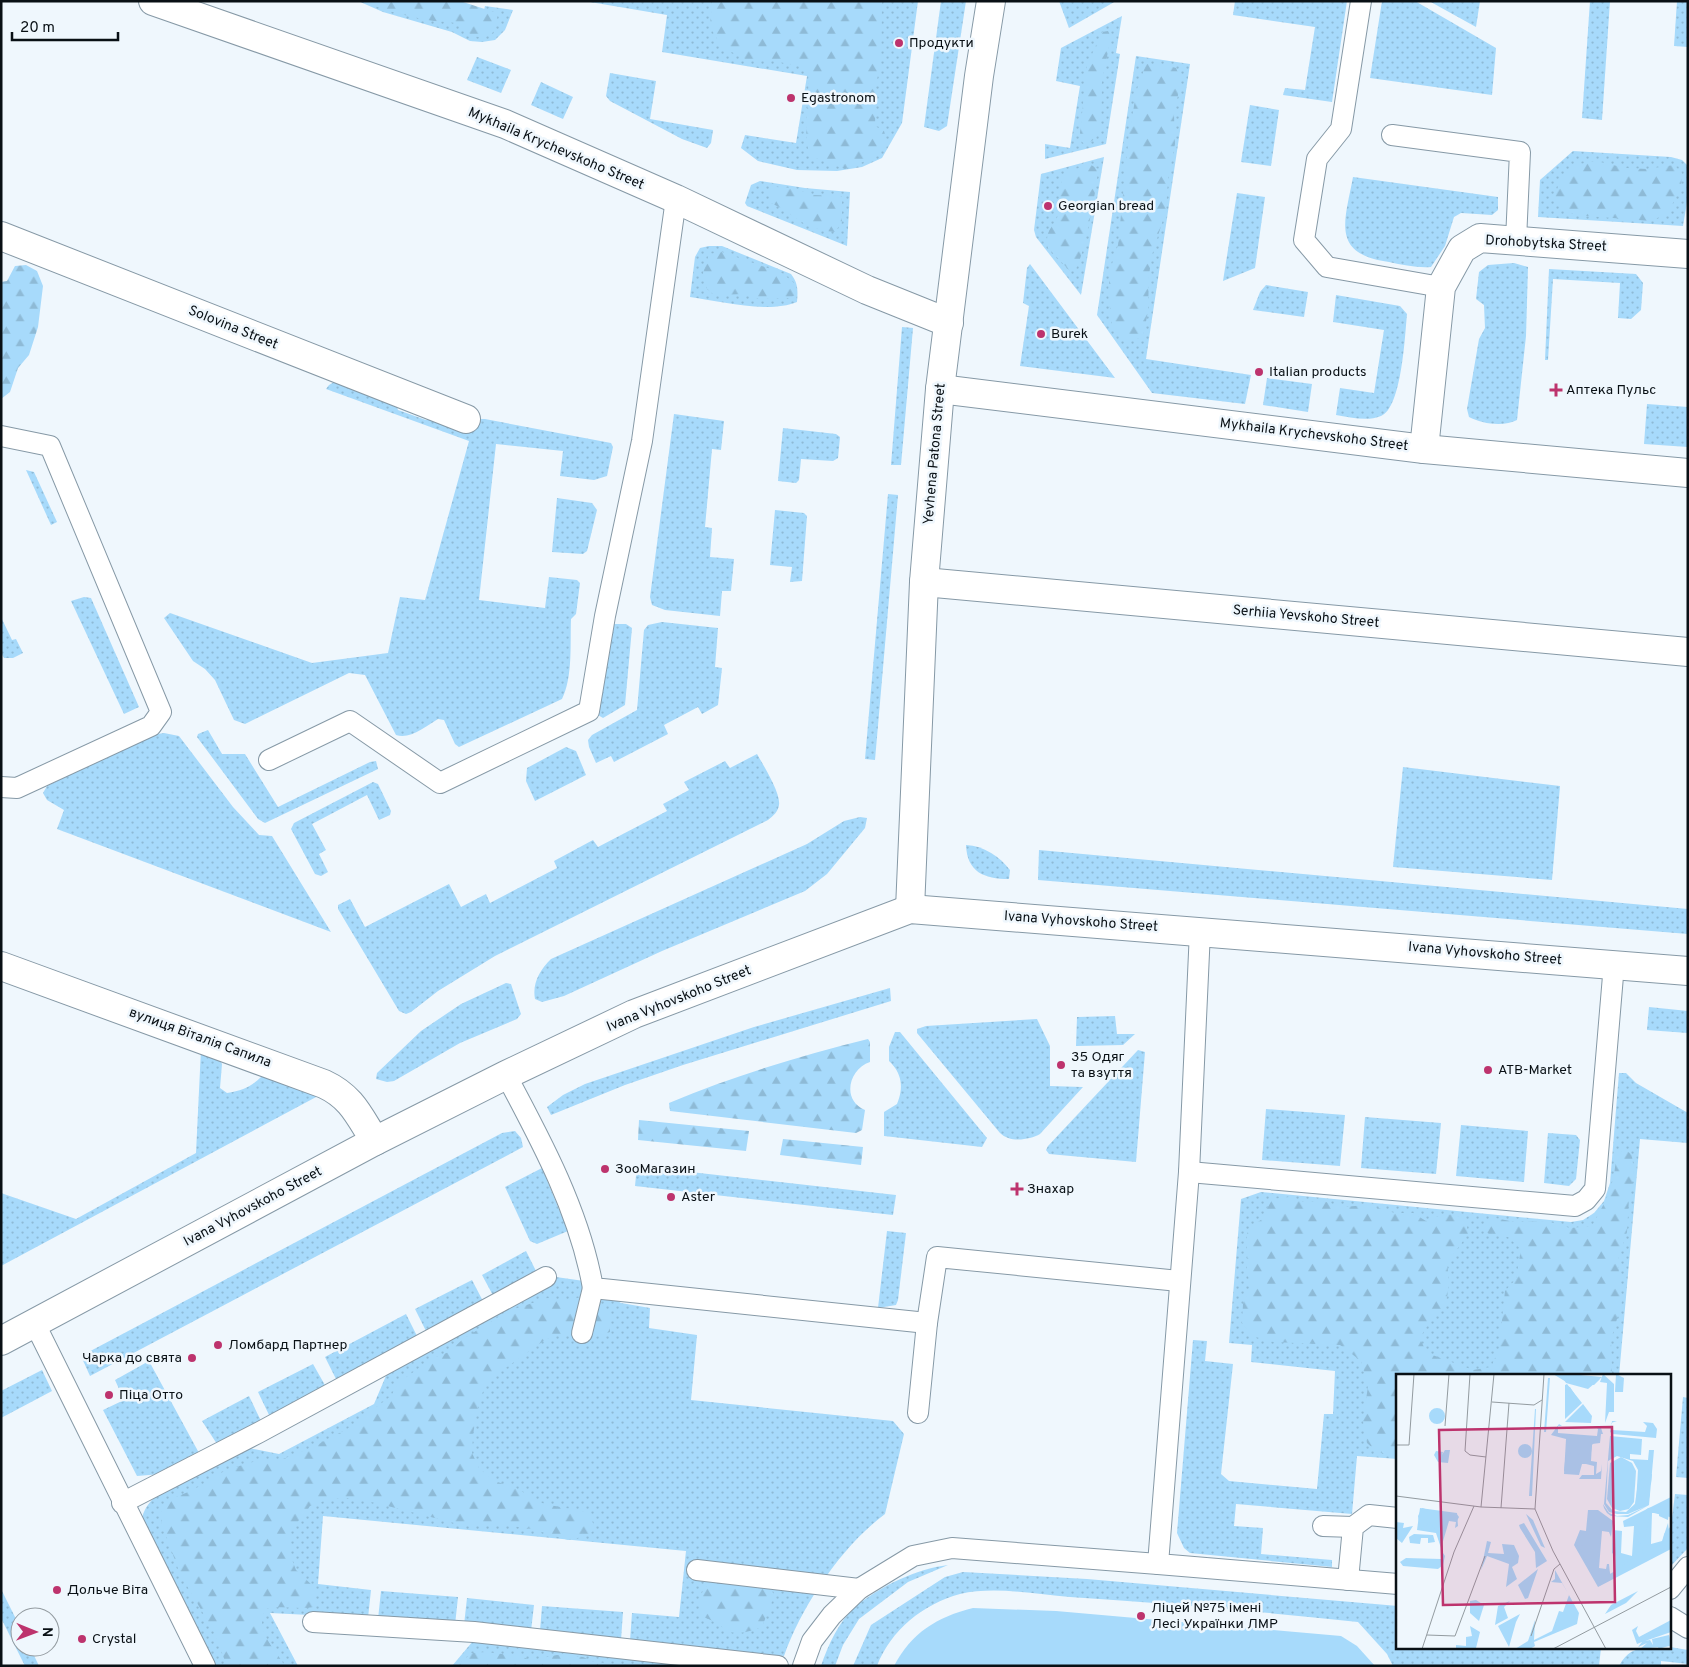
<svg xmlns="http://www.w3.org/2000/svg" width="1689" height="1667" font-family="Overpass,sans-serif">
	<style>
		.grass { fill: url(#grass-dots) }
		.forest { fill: url(#forest-firs) }
		.pitch { fill: #a7dafb }
		.lines { fill: none; stroke-linecap: round; stroke-linejoin: round }
		.lane-casing { stroke: #8699a6; stroke-width: 22 }
		.street-casing { stroke: #8699a6; stroke-width: 30 }
		.secondary-casing { stroke: #8699a6; stroke-width: 30 }
		.lane { stroke: #fff; stroke-width: 20 }
		.street { stroke: #fff; stroke-width: 28 }
		.secondary { stroke: #fff; stroke-width: 28 }
		.poi-dot { fill: #bd336d; stroke: #eff7fd; stroke-width: 2 }
		.labels { text-anchor: middle; dominant-baseline: central; stroke-width: 5; stroke-linejoin: round; paint-order: stroke }
		.poi-label { font-size: 14px; fill: #091015; stroke: #eff7fd; text-anchor: start }
		.street-label { font-size: 14px; fill: #091015; stroke: #eff7fd }
		.inset-road { fill: none; stroke: #939ba0; stroke-width: 1 }
		.view { fill: #bd336d; fill-opacity: 0.15; stroke: #bd336d; stroke-width: 2.5 }
		.inset-edge { fill: none; stroke: #091015; stroke-width: 2.5 }
	</style>
	<defs>
		<pattern id="grass-dots" width="8" height="8" patternUnits="userSpaceOnUse" patternTransform="scale(1.25)"><rect width="8" height="8" fill="#a7dafb"/><path d="M2 2h.1M6 6h.1" fill="none" stroke="#8ebad6" stroke-width="1.8" stroke-linecap="round"/></pattern>
		<pattern id="forest-firs" width="22" height="20" patternUnits="userSpaceOnUse" patternTransform="scale(1.25)"><rect width="22" height="20" fill="#a7dafb"/><path d="M5 1l3.5 6h-7zM16 11l3.5 6h-7z" fill="#8ebad6"/></pattern>
	</defs>
	<rect width="100%" height="100%" fill="#eff7fd"/>
	<g class="grass">
		<path d="M358,1h93l32,13 2,-8 28,4 -8,20 -10,10 -13,2 -12,-1 -18,-9 -69,-20z"/>
		<path d="M584,1h334l-16,122 -20,35 -20,9 -25,4 -40,-1 -39,-9 -17,-13 4,-13 51,8 11,-67 -145,-24 5,-37z"/>
		<path d="M941,1h25l-19,125 -8,5 -15,-4z"/>
		<path d="M1059,1h57l-47,27z"/>
		<path d="M1235,1h112l-15,101 -49,-7 2,-7 20,2 10,-63 -82,-12z"/>
		<path d="M1382,1h33l81,47 -4,47 -122,-17z"/>
		<path d="M1429,1h51l-4,26z"/>
		<path d="M1590,1h20l-8,119 -20,-2z"/>
		<path d="M1677,1h11v46l-14,-1z"/>
		<path d="M1122,16l-6,37 4,1 -14,90 -61,15v-15l25,4 10,-62 -24,-5 5,-33z"/>
		<path d="M1136,56l54,8 -44,295 105,16 -6,29 -93,-11 -55,-78z"/>
		<path d="M477,57l34,13 -10,23 -34,-13z"/>
		<path d="M610,73l46,8 -6,38 63,11 -2,13 -4,5 -25,-9 -72,-38 -4,-5z"/>
		<path d="M541,82l32,15 -10,22 -32,-14z"/>
		<path d="M1250,105l29,5 -8,56 -30,-4z"/>
		<path d="M1573,151l98,6 11,3 6,6v30l-5,30 -145,-9 2,-37z"/>
		<path d="M1104,157l-23,138 -45,-58 -2,-7 7,-56z"/>
		<path d="M1353,177l145,20v13l-6,5 -31,-2 -7,4 -9,29 -14,21c-14,1 -28,-2 -42,-5 -59,-8 -44,-41 -36,-85z"/>
		<path d="M760,181l45,7 45,4 -3,54 -100,-40 -2,-3 6,-18z"/>
		<path d="M1237,193l28,4 -10,71 -32,13z"/>
		<path d="M709,246h13l69,28c7,9 7,16 6,28 -29,12 -77,-1 -107,-5l5,-40 5,-9z"/>
		<path d="M1514,263l14,4 -2,69 -9,84c-13,7 -35,4 -48,-3l-2,-8 12,-70 6,-11 -1,-23 -8,-6 3,-27 9,-7z"/>
		<path d="M1030,264l85,114 -95,-12 9,-60 -6,-3 4,-35z"/>
		<path d="M1549,269l87,5 7,9 -2,27 -10,9 -13,-1 2,-35 -67,-4 -5,81h-3z"/>
		<path d="M1266,285l42,7 -4,25 -51,-7 7,-18z"/>
		<path d="M1336,295l64,11 7,8c-2,20 -5,94 -26,102 -14,6 -31,1 -45,-1l4,-27 34,5 10,-63 -51,-8z"/>
		<path d="M902,327l11,1 -12,137h-10z"/>
		<path d="M1267,378l45,6 -4,28 -45,-7z"/>
		<path d="M334,382l62,23 2,5 28,10 7,-2 52,1 126,24 2,4 -6,29 -13,4 -34,-4 3,-25 -67,-7 -17,156 66,8 4,-31 28,3 3,3 -4,31 -5,5c-1,25 2,58 -9,80l-103,48 -4,-3 -11,-24 -6,-1c-12,7 -28,21 -42,16l-31,-60 -16,-2 -104,51 -11,-4 -19,-40 -10,-11 -12,-8 -29,-43 6,-5 142,50 76,-10 12,-56 25,3 44,-159 -143,-52 3,-4z"/>
		<path d="M1647,404l41,3v40l-44,-3z"/>
		<path d="M674,414l50,7 -3,29 -9,-1 -7,78 7,1 -2,29 24,2 -3,32h-9l-2,25 -55,-6 -13,-5 -2,-8z"/>
		<path d="M783,428l53,6 4,3 -2,21 -5,3 -32,-2 -2,21 -3,3 -18,-2z"/>
		<path d="M26,470l8,2 23,50 -6,3z"/>
		<path d="M888,494l10,1 -23,265 -10,-1z"/>
		<path d="M557,498l35,5 5,7 -10,41 -4,3 -31,-2z"/>
		<path d="M775,510l29,3 3,3 -5,65 -12,1 2,-15 -22,-2z"/>
		<path d="M84,597l7,1 48,109 -15,7 -53,-113z"/>
		<path d="M1,617l11,23 4,-1 7,14 -10,5h-9l-3,-5z"/>
		<path d="M662,622l56,6 -3,39 7,1 -4,37 -16,9 -4,-7 -34,18 4,9 -54,28 -3,-6 -15,7 -7,-16 -1,-7 4,-5 45,-25 7,-80 4,-5z"/>
		<path d="M611,624h15l6,4 -7,77 -22,13 -5,-3 9,-86z"/>
		<path d="M208,730l14,24h23l33,53 92,-45 6,-1 2,8 -113,54 -7,-4 -61,-82 1,-3z"/>
		<path d="M164,733l15,3 54,71 26,28 13,1 59,96 -274,-103 7,-19 -17,-10 -4,-7 4,-7 104,-51z"/>
		<path d="M566,747l10,4 10,24 -51,26 -9,-20 1,-13z"/>
		<path d="M757,754c6,11 24,39 22,51 -1,7 -6,11 -11,15l-273,136 -57,35 -27,21 -5,2 -7,-3 -61,-102v-4l12,-6 15,28 84,-43 12,23 25,-13 4,9 67,-35 -3,-7 39,-21 5,7 69,-36 -4,-7 26,-14 -5,-8 41,-21 5,7z"/>
		<path d="M1403,767l157,19 -8,94 -159,-13z"/>
		<path d="M373,782l5,2 13,27 -1,4 -11,5 -12,-25 -55,29 14,26 -7,4 9,18 -7,4 -6,-2 -24,-45 3,-6z"/>
		<path d="M860,817l7,1 -2,10 -38,46 -22,17 -143,60 -98,45 -22,6 -7,-3c-3,-16 5,-29 16,-40l256,-115 37,-23z"/>
		<path d="M966,845c18,1 33,11 44,25l-1,9c-25,0 -42,-7 -43,-34z"/>
		<path d="M1039,850l649,59v25l-650,-54z"/>
		<path d="M506,983l5,1 10,30 -4,5 -57,24 -66,38 -7,1 -11,-3 1,-6 44,-42 40,-27z"/>
		<path d="M890,988l1,13 -208,64 -58,20 -74,30 -4,-8 16,-12 22,-11 169,-57z"/>
		<path d="M1649,1007l39,4v22l-41,-3z"/>
		<path d="M1115,1016l2,18h18l-12,11 -47,1 1,-29z"/>
		<path d="M1037,1019l13,27v40l33,1 -43,47c-11,6 -30,9 -40,-1l-83,-100v-4l9,-3z"/>
		<path d="M895,1032h5l87,106 -5,9 -98,-11v-24l13,-8c7,-16 5,-31 -8,-43v-14z"/>
		<path d="M201,1049l15,5 6,10 -2,24 7,5c19,-3 29,-9 41,-24l50,27 -317,170v-73l75,26 120,-66z"/>
		<path d="M1138,1050l7,2 -9,110 -87,-8 -3,-4 2,-4z"/>
		<path d="M1619,1073h7l10,10 52,30v30l-48,-4 -21,237h-221v83l-41,-3 -5,58 -116,-10 -2,22 29,2 -2,26 71,6v7l-142,-14 -6,-5 -7,-15 16,-193 14,1 -2,20 28,3 -12,110 8,7 88,8 7,-75h9l2,-43 -84,-9 1,-17 -23,-2 12,-144 20,-7 310,30 12,-2 11,-7 10,-12 6,-18z"/>
		<path d="M1266,1109l79,6 -5,51 -78,-6z"/>
		<path d="M1365,1117l76,6 -5,51 -75,-6z"/>
		<path d="M1461,1125l67,6 -4,51 -68,-6z"/>
		<path d="M515,1131l6,7 2,9 -433,229 -9,-20 421,-223z"/>
		<path d="M1548,1133l28,2 4,5 -4,39 -7,7 -25,-3z"/>
		<path d="M637,1166l259,29 -3,20 -258,-29z"/>
		<path d="M542,1168l26,63 -31,13 -7,-3 -25,-54z"/>
		<path d="M887,1231l19,2 -8,67 -2,5 -18,3z"/>
		<path d="M526,1251l11,22 -41,28 -14,-26z"/>
		<path d="M556,1277l28,4 37,22 29,5 -1,20 48,7 -6,65 202,21 11,13 -19,80c-43,32 -83,91 -101,142l-154,-15 2,-28 47,4 7,-66 -363,-35 -5,68 53,6 -3,28 -98,-5 28,53h-83l-73,-148c3,-12 9,-18 18,-25l89,-45 30,6 95,-50 14,-33z"/>
		<path d="M472,1280l13,25 -57,30 -13,-26z"/>
		<path d="M406,1314l13,26 -82,41 -12,-24z"/>
		<path d="M149,1361l50,92 -38,21 -24,2 -34,-66 21,-10 -9,-20z"/>
		<path d="M313,1364l13,23 -56,30 -12,-25z"/>
		<path d="M42,1370l10,21 -51,27v-27z"/>
		<path d="M249,1396l12,25 -44,23 -15,-23z"/>
		<path d="M1683,1397l5,1v80l-12,-1z"/>
		<path d="M1675,1494l13,1v53l-18,19v-34z"/>
		<path d="M948,1565l-40,17 -49,37 -16,26 -8,21h-14c7,-21 18,-45 35,-60 25,-20 60,-37 92,-41z"/>
		<path d="M963,1572l124,7 311,27v42h203l-2,18h-206l-6,-12 -29,-32c-96,-10 -192,-19 -288,-25 -35,-3 -76,-11 -110,-3 -37,10 -69,36 -83,72h-24l18,-41 74,-48z"/>
		<path d="M1,1589l19,38v20h10l9,19h-14l-24,-48z"/>
		<path d="M381,1591l77,6 -3,28 -77,-6z"/>
		<path d="M467,1598l67,7 -3,26 -67,-6z"/>
		<path d="M542,1606l81,6 -2,28 -81,-9z"/>
		<path d="M473,1641l217,25h-238z"/>
		<path d="M1670,1647l18,3v14l-27,-3v5h-42c15,-28 31,-11 51,-19z"/>
	</g>
	<g class="forest">
		<path d="M362,1h98l37,12c1,11 -1,22 -13,24 -14,1 -17,-7 -27,-13 -6,-3 -17,-2 -23,-3 -25,-4 -49,-10 -72,-20z"/>
		<path d="M712,1h170l-1,58 -5,26 -1,41 9,5c8,22 -23,32 -39,38l-35,-13c-9,-27 1,-58 -2,-85l-4,-4 -40,-8 -17,1 -25,-13 -12,-20z"/>
		<path d="M1108,31l3,6 -9,44 -1,43 -5,14 -10,7 -4,-3 -2,-9 7,-68 15,-33z"/>
		<path d="M1146,64h16l14,4 5,12 -7,35 1,29 -7,35 -2,31 -14,45 -3,20 -1,36 -5,26 -15,5 -16,-18 -4,-32 3,-25 7,-22 11,-111 8,-45z"/>
		<path d="M1596,161l30,7 21,1 27,-4 8,8 -1,14 -13,26 -17,8 -76,-6 -20,-11c-1,-13 8,-34 22,-39 6,-2 13,-3 19,-4z"/>
		<path d="M1091,165l7,4c-1,18 -14,89 -23,101l-5,1 -22,-23c-4,-20 7,-20 11,-36 2,-9 0,-28 4,-34 6,-9 19,-11 28,-13z"/>
		<path d="M776,187l18,1 18,7 30,1v26l-7,10c-34,-3 -36,-16 -64,-29l-3,-11z"/>
		<path d="M722,252l60,21 12,10 3,11 -7,4 -31,1 -15,-5 -30,1 -7,-6 -4,-16 6,-19z"/>
		<path d="M26,265l11,6 6,15 -5,41 -9,28 -11,13 -8,24 -9,7v-117l6,-1 8,-15z"/>
		<path d="M868,1039l2,3v20c-21,7 -29,38 -5,48l-3,20 -6,3 -186,-22 -1,-8c64,-27 131,-47 199,-64z"/>
		<path d="M639,1120l110,11 -3,20 -108,-11z"/>
		<path d="M783,1139l80,8 -2,18 -81,-10z"/>
		<path d="M1625,1149l7,6 2,18 -5,25 -2,34 -9,28 4,41 -11,39 1,36h-214l-1,81 -21,-6 -9,-8 -4,-22 5,-35 -7,-25 -21,-16 -66,-3 -22,-6 -10,-13 1,-19 8,-19 -4,-12v-40l7,-9 7,-4 11,-21 17,-2 15,5 19,-1 20,6 24,-2 28,8h18l13,8c16,-7 25,-10 40,-1l2,14 -21,29c2,16 4,33 -6,46 -9,12 -15,16 -21,30l7,14 46,17 18,-3 8,-18 6,-58 11,-12 5,-30 -13,-12 -18,-2 -8,-7 8,-11 25,5 32,-1 23,7 22,-2c14,-25 23,-41 24,-71z"/>
		<path d="M587,1296l22,17 1,19 -18,6 -35,-3 -12,5 -58,41 -8,21 -6,32 -1,19 7,15 15,13 20,6 30,17 43,8 6,11 1,7 -7,6 -19,4 -36,-11 -20,-3 -50,-1 -86,-22 -26,-5 -21,1 -19,7 -20,26 -1,20 7,18 18,17v20c-16,3 -32,-2 -48,2 -13,20 9,40 19,57h-58l-14,-36 -33,-56 -19,-52v-10l10,-13 22,-9 33,-20 30,-9h22l37,-15 32,-17 44,-33 7,-13 35,-25 16,-6 14,-13 45,-28 40,-13 16,3z"/>
		<path d="M712,1579h56l6,17 -12,31c-40,15 -31,-2 -62,-11l1,-22z"/>
		<path d="M486,1652l33,4 13,4 25,-5 26,2 11,5 45,4h-183l16,-13z"/>
	</g>
	<path class="pitch" d="M973,1608l83,3 285,25 16,10 18,20h-481c17,-33 43,-49 79,-58z"/>
	<g class="lines">
		<g class="lane-casing">
			<g id="lane">
				<path d="M1361,1l-20,128 -24,30 -13,81 23,27 114,20"/>
				<path d="M1392,135l128,17 -4,88"/>
				<path d="M1,436l49,10 111,266 -10,14 -134,62 -16,-1"/>
				<path d="M269,760l81,-39 90,62 149,-72 16,-95 37,-175 34,-242"/>
				<path d="M1200,931l-11,241 -31,392 240,20"/>
				<path d="M506,1075c36,67 74,138 87,213l334,35"/>
				<path d="M1189,1172l386,34 11,-6 9,-11 19,-225"/>
				<path d="M35,1324l170,342"/>
				<path d="M582,1333l11,-45"/>
				<path d="M918,1413l9,-90 10,-66 242,24"/>
				<path d="M122,1503l136,-70 288,-156"/>
				<path d="M1323,1526l30,1"/>
				<path d="M697,1570l162,19"/>
				<path d="M1348,1580l5,-53 16,-12 29,3"/>
				<path d="M1670,1589l18,-22"/>
				<path d="M1670,1617l18,11"/>
				<path d="M313,1622l161,10 304,34"/>
				<path d="M803,1666l9,-25 20,-26 27,-26 54,-33 39,-8 206,16"/>
			</g>
		</g>
		<g class="street-casing">
			<g id="street">
				<path d="M153,1l352,123 171,75 191,91 82,33"/>
				<path d="M1,236l465,183"/>
				<path d="M940,389l484,60 264,24"/>
				<path d="M1424,449l17,-162 21,-38 18,-11 208,16"/>
				<path d="M924,582l764,70"/>
				<path d="M1,966l323,118c28,13 35,32 51,57"/>
			</g>
		</g>
		<g class="secondary-casing">
			<g id="secondary">
				<path d="M910,909l14,-327 16,-193 39,-313 12,-75"/>
				<path d="M1,1341l374,-200 131,-66 128,-61 276,-105 778,62"/>
			</g>
		</g>
		<use href="#lane" class="lane"/>
		<use href="#street" class="street"/>
		<use href="#secondary" class="secondary"/>
	</g>
	<g class="poi-dot">
		<circle cx="899" cy="43" r="5"/>
		<circle cx="791" cy="98" r="5"/>
		<circle cx="1048" cy="206" r="5"/>
		<circle cx="1041" cy="334" r="5"/>
		<circle cx="1259" cy="372" r="5"/>
		<path d="M1553.5 382.5h5v5h5v5h-5v5h-5v-5h-5v-5h5z"/>
		<circle cx="1061" cy="1065" r="5"/>
		<circle cx="1488" cy="1070" r="5"/>
		<circle cx="605" cy="1169" r="5"/>
		<path d="M1014.5 1181.5h5v5h5v5h-5v5h-5v-5h-5v-5h5z"/>
		<circle cx="671" cy="1197" r="5"/>
		<circle cx="218" cy="1345" r="5"/>
		<circle cx="192" cy="1358" r="5"/>
		<circle cx="109" cy="1395" r="5"/>
		<circle cx="57" cy="1590" r="5"/>
		<circle cx="1141" cy="1616" r="5"/>
		<circle cx="82" cy="1639" r="5"/>
	</g>
	<g class="labels">
		<g class="poi-label">
			<text x="909" y="43">Продукти</text>
			<text x="801" y="98">Egastronom</text>
			<text x="1058" y="206">Georgian bread</text>
			<text x="1051" y="334">Burek</text>
			<text x="1269" y="372">Italian products</text>
			<text x="1566" y="390">Аптека Пульс</text>
			<text x="1071" y="1057">35 Одяг<tspan x="1071" dy="16">та взуття</tspan></text>
			<text x="1498" y="1070">ATB-Market</text>
			<text x="615" y="1169">ЗооМагазин</text>
			<text x="1027" y="1189">Знахар</text>
			<text x="681" y="1197">Aster</text>
			<text x="228" y="1345">Ломбард Партнер</text>
			<text x="182" y="1358" text-anchor="end">Чарка до свята</text>
			<text x="119" y="1395">Піца Отто</text>
			<text x="67" y="1590">Дольче Віта</text>
			<text x="1151" y="1608">Ліцей №75 імені<tspan x="1151" dy="16">Лесі Українки ЛМР</tspan></text>
			<text x="92" y="1639">Crystal</text>
		</g>
		<g class="street-label">
			<text transform="translate(556 149) rotate(23)">Mykhaila Krychevskoho Street</text>
			<text transform="translate(1546 244) rotate(3)">Drohobytska Street</text>
			<text transform="translate(233 328) rotate(22)">Solovina Street</text>
			<text transform="translate(1314 435) rotate(7)">Mykhaila Krychevskoho Street</text>
			<text transform="translate(935 454) rotate(-85)">Yevhena Patona Street</text>
			<text transform="translate(1306 617) rotate(5)">Serhiia Yevskoho Street</text>
			<text transform="translate(1081 922) rotate(4)">Ivana Vyhovskoho Street</text>
			<text transform="translate(1485 954) rotate(5)">Ivana Vyhovskoho Street</text>
			<text transform="translate(679 999) rotate(-22)">Ivana Vyhovskoho Street</text>
			<text transform="translate(200 1038) rotate(20)">вулиця Віталія Сапила</text>
			<text transform="translate(253 1207) rotate(-28)">Ivana Vyhovskoho Street</text>
		</g>
	</g>
	<g transform="translate(1396 1374)">
		<rect width="275" height="275" fill="#eff7fd"/>
		<path d="M156,0h17l33,3 -14,12 -22,-6 -4,-6zM207,0l11,10v28h-5l-4,11 2,-40 -7,-1zM220,0l8,4 -1,14h-8zM152,4h2l-4,54h-2zM171,10l15,19 -17,16v-34zM187,30l9,12 -1,7 -26,-1zM33 42a8 8 0 1 1 16 0a8 8 0 1 1-16 0ZM140,35l-4,87h-3l6,-87zM216,47h5l-6,2 1,7 33,2 2,-6 -4,-4 10,1 4,6 -1,9 -43,-4 -3,-2zM163,50l3,2h-4v7l39,3 1,-7 -4,-3 7,2 2,6h-2l-1,9 -8,1 -1,17 6,1 -1,12 5,-3 1,-7 -1,15h-22l3,-4h12v-9l-8,-2h-4l-3,11 -15,-1 2,-35 -15,-4zM214,62l32,3 -1,16 -11,-1v5l18,1 1,-10h5l-5,55 -21,12 -17,-1 -4,-3 -3,-5 -1,-4 6,9 8,3 11,-1 19,-9 -19,8h-11l-8,-2 -5,-8zM221,82l16,5 5,9 -2,33 -10,9 -13,-1 -7,-8 2,-42zM122 77a7 7 0 1 1 14 0a7 7 0 1 1-14 0ZM49,76h5l-2,13 -10,-1 -4,-7 2,-4 7,1 -1,3zM275,123l-3,23 -9,-4v-3h-7l-1,31 11,-3 6,-18 3,26 -73,38 -24,-42 6,-15 6,1 2,-21h10l15,11 -2,16 -2,-5 -7,-1 -3,37 7,1 1,-5h2l1,10 5,-3 1,-15 -4,-3 1,-23 9,1 -1,22 11,3 2,-30 -10,1 -1,-6zM24,134l37,5 1,13 -3,2 1,-6 -7,-1 -8,27 -5,-15 -19,-3zM130,140l7,6 12,28 -4,-2zM0,148l8,1 -1,5 10,-2 -11,17 -6,-5zM128,149l23,38 -11,7 -1,-16 -15,-24 -1,-3zM18,160l19,1 2,7 -7,1v-5h-7l-1,6 -10,-1 -1,-6zM91,167l4,1 -3,11 16,1 -2,-10 12,1 5,11 -1,7 -6,4 5,12 -11,8 3,-23 -22,-8 -6,14zM142,195l-10,29 -3,1 -7,-14zM159,196l24,43 -2,11 -43,18 1,4 -5,3h-15l13,-8 7,-21 -1,20 18,-9 7,-20 4,1 6,-17 -7,-12 -11,-1 4,-3zM242,217l-12,12 -21,11 6,-9zM114,227l-6,6 4,11 -13,7 3,-19zM124,240l-4,8 -7,25 -11,-21zM275,246v12l-26,9 5,-1 3,5 -1,-6 17,-4 2,11 -31,3 7,-6 -9,4 4,-5 -5,2 -5,-14 6,-4 -2,5 3,6zM74,252l10,6 -4,16 -20,1v-4l10,1v-9l6,-1z" fill="#a7dafb" fill-rule="evenodd"/>
		<path d="M157,0l45,3 2,2 -6,6 -26,-2zM169,12l5,1 7,11 -1,8h-3l1,-5 -5,-6 -3,9zM256,49l4,7 -3,7 -42,-5h35zM163,61l2,-1 37,4 -6,7 -2,15 -9,2 -4,12 -13,-3 2,-19 13,3 2,-7 -12,-3 -2,4v-11zM252,100h4l-1,10 -12,6 2,11 5,-9 4,2 -2,9 -14,7 4,-27zM275,126l-1,17 -20,-5 -5,26 -3,-5 -7,2 2,-17 11,-10 17,-2zM26,134l17,5h17l3,4 -2,4h-9l-4,10 -9,-2 -5,-7 -10,8 -2,-14zM275,152l-1,21 -16,5 1,-4 8,-5 1,-9zM223,157l1,42 -21,13 -23,-44 3,-3 6,13 7,1 8,-12 -3,27 4,4 7,-3 3,6 5,-5 -2,-37zM245,169l3,14 -21,14 -1,-5 11,-8 2,-12zM47,179l2,3 -2,9 -5,4 -35,-3 -3,-4 6,-4 35,1zM80,226l8,5 -5,16 -9,-8v-12zM275,248v9l-30,8 1,-3zM273,262l2,9 -12,4 -5,-9z" fill="#a7dafb"/>
		<path d="M225,83l11,6 4,8 -2,31 -5,7 -9,2 -8,-3 -5,-9 3,-36z" fill="#a7dafb"/>
		<path class="inset-road" d="M74,0l-5,77 5,4 16,2M148,0l-9,135 18,42 53,98M96,28l42,3 8,-5M49,52l4,-52M0,71h13l5,-71M0,122l85,11 54,2M85,133l13,-133M105,134l8,-105M31,261l28,1 30,-80M135,262l23,-67 6,-5M26,275l32,-97 20,-46M157,275l118,-62"/>
		<path class="view" d="M216,53l3,175 -172,3 -4,-175z"/>
		<rect width="275" height="275" class="inset-edge"/>
	</g>
	<rect width="1689" height="1667" fill="none" stroke="#091015" stroke-width="5"/>
	<g transform="translate(35 1632) rotate(91)"><circle r="24" fill="#eff7fd" stroke="#939ba0"/>
	<path d="M0-4L9 19L0 12L-9 19Z" fill="#bd336d"/>
	<text y="-8" font-size="14" font-weight="bold" text-anchor="middle" fill="#091015">N</text>
	</g>
	<path d="M12 32v8h106v-8" fill="none" stroke="#091015" stroke-width="2.5"/>
	<text x="20" y="32" font-size="15" fill="#091015" stroke="#eff7fd" stroke-width="4" paint-order="stroke">20 m</text>
</svg>
